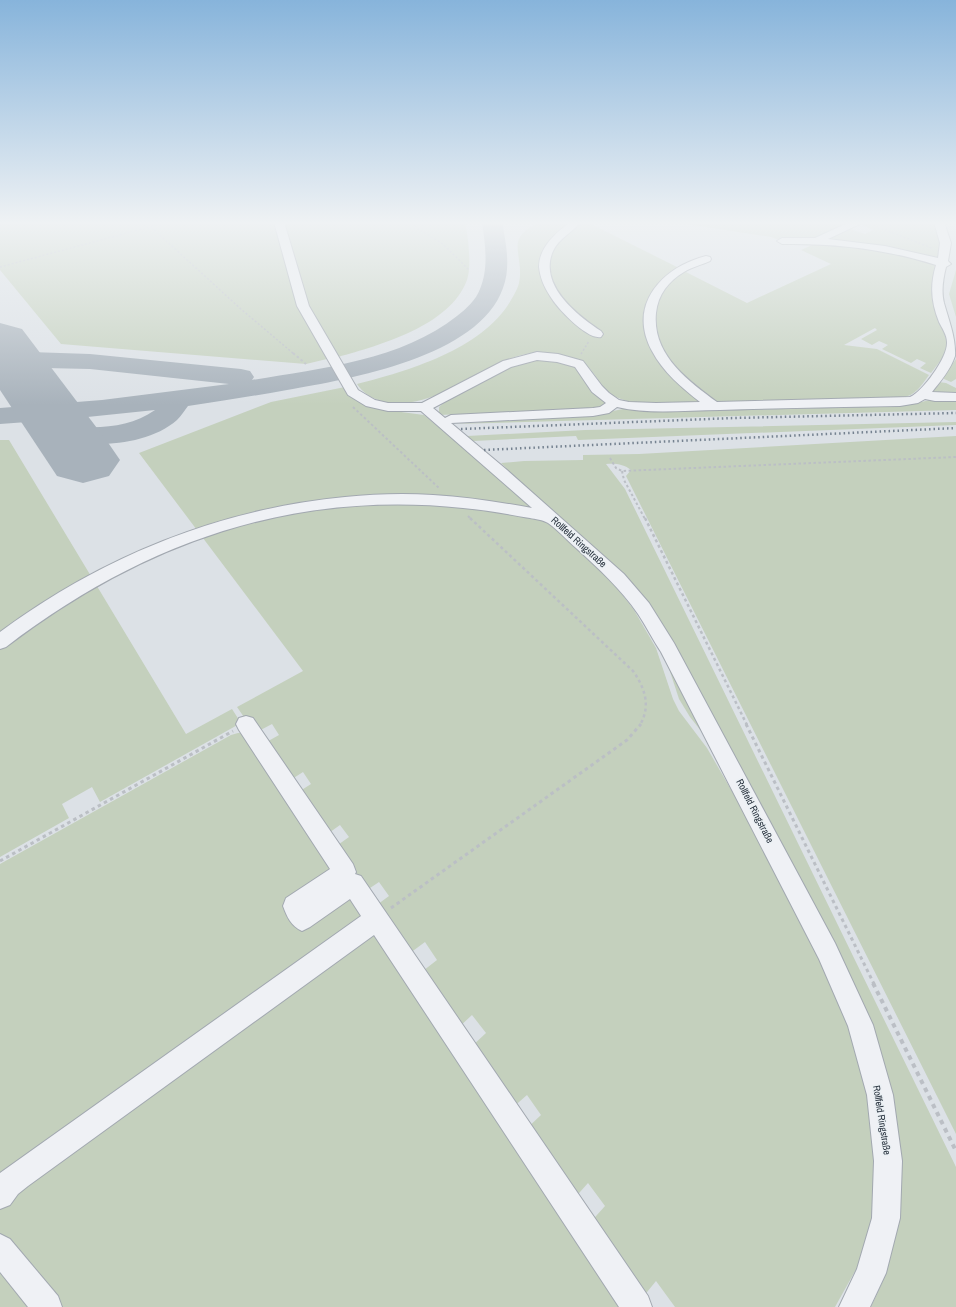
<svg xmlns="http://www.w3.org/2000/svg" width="956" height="1307" font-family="'Archivo Narrow',sans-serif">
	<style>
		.green { fill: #c4d0bd }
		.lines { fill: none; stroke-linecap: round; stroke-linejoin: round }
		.taxiway { fill: #a8b2bb; fill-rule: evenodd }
		.runway { fill: #a8b2bb; fill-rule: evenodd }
		.minor-casing { stroke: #a2a8b0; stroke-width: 2 }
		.path-far4 { stroke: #bbbfc5; stroke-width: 1.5; stroke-dasharray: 2 2; stroke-linecap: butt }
		.path-far3 { stroke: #bbbfc5; stroke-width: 2; stroke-dasharray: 2.5 2.5; stroke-linecap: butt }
		.path-far2 { stroke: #bbbfc5; stroke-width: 2.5; stroke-dasharray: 3 3; stroke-linecap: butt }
		.path-far1 { stroke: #bbbfc5; stroke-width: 3; stroke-dasharray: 3.5 3.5; stroke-linecap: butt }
		.path { stroke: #bbbfc5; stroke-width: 4; stroke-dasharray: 4.5 4.5; stroke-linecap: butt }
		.minor { fill: #eff1f5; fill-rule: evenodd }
		.rail { stroke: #758290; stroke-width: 2.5; stroke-dasharray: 1.5 3; stroke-linecap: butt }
		.labels { text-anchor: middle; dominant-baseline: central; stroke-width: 3; stroke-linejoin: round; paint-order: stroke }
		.street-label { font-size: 10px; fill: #26303c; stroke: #ebf0f4 }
	</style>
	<rect width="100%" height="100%" fill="#dce1e6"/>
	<g class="green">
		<path d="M0,222h274l24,85 29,52 -21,5 -245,-20 -61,-74z"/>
		<path d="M283,222h182c3,15 7,43 2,58 -17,46 -87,65 -129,77l-30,-52z"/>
		<path d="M541,222h33c-37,22 -40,60 -10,90 10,9 21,16 33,23l2,-1c-30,-20 -74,-59 -40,-96 8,-9 15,-16 28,-16l92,46c-65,47 -20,101 29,136 -28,0 -60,5 -87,-5 -19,-7 -20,-18 -32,-31 -13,-13 -46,-17 -63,-14 -13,2 -25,9 -37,15 -32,16 -70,42 -108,32 -10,-3 -18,-8 -24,-17 51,-13 126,-35 154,-84 3,-5 7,-12 8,-17 6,-29 -17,-45 22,-61z"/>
		<path d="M673,222h170l5,2c-24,11 -50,25 -77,13z"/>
		<path d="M864,222h71l7,9 -1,30 -119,-21 28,-11 15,5 8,-4 -11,-5 -1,-1z"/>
		<path d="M819,242l19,1 102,20 -9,28 17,54 -4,11 -13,17 -11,-5 6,-5 -9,-4 -6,4 -29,-14 6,-4 -9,-4 -7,4 -11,-6 16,-9 -2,-2 -31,17 33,4 52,26c-8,11 -13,20 -27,23l-188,5 -13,-8 -43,-46 -5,-47 5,-12 24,-20 65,33 84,-39 -30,-14z"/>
		<path d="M956,270v47l-7,-23z"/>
		<path d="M538,359c11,2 27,2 37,8 11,8 16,25 29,34v4l-5,3 -160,7v-8l6,-5 67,-35z"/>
		<path d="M956,359v20l-5,3 -7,-3 -1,-2z"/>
		<path d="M939,382l7,1 10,5v7l-21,-2 -3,-3z"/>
		<path d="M345,387l41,23 38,5 65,54 123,112 22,29 22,38 17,51 6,12 28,37 30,52 79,152 34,76 18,65 8,65 -2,52 -15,54 -24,43h-160l-19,-26 -17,21 -51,-77 17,-19 -17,-23 -16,18 -48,-70 17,-16 -14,-20 -16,14 -41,-61 16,-15 -14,-18 -15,14 -38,-55 18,-14 -12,-18 -19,14 -32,-49 15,-11 -10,-14 -15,10 -29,-45 14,-10 -9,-12 -14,10 -29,-42 14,-9 -8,-12 -14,9 -26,-37 16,-9 -7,-11 -17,9 -18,-26 66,-36 -164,-218 132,-51z"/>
		<path d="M956,399v11l-503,14 140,-9 30,-6 30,3 250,-6 27,-6z"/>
		<path d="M956,422v3l-378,15 -2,-4 -103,5 -6,-5 118,-6z"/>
		<path d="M956,436v698l-330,-658 5,-6c-7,-6 -16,-7 -25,-6l19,25 331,678v140h-85l11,-24 16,-60 -8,-128 -218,-450 -168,-177h2l-5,-5 23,-2 59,-1v-5l56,-1z"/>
		<path d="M0,440h9l177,294 46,-25 9,14 -141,79 -8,-15 -30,17 7,14 -69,39z"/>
		<path d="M663,650l46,91 -19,-24 -11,-18z"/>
		<path d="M238,733h5l387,574h-630v-443l231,-129z"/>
	</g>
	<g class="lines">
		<path class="taxiway" d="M482,222h20c4,21 9,45 1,66 -24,69 -153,91 -216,102 -33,6 -66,11 -99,16 -3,4 -7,10 -11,14 -31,27 -87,28 -124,19l-4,-6 4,-6c11,-3 20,-1 31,0 25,1 50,-2 71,-17l-87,9 -68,5v-16l102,-8 127,-16 -139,-15 -90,-2v-16l90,3 151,15 9,2 4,6 -2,3c67,-11 150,-20 205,-64 9,-7 19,-16 23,-27 9,-21 5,-46 2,-67z"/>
		<path class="runway" d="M0,323l22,6 87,115 11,16 -11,16 -26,7 -26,-7 -57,-86z"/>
		<g class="minor-casing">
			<g id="minor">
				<path d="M274,222h10l25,84 49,84 17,10 13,3h34l81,-42 34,-9 21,2 25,7 19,25 7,7 10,7 10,2 27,1 44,-1c-18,-14 -37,-30 -48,-51 -25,-46 10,-84 54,-95l4,1 1,2 -1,2c-9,4 -18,6 -26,11 -15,9 -26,22 -28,41 -4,41 31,67 61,89l193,-5c13,-6 38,-40 37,-55 0,-7 -5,-14 -8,-20 -8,-20 -9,-37 -3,-57 -50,-16 -101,-22 -154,-21l-5,-3 5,-3h33l35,-16h14l-36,17 57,7 53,12 2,-15 -6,-21h10l7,21 -3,18 3,3 -5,3c-3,12 -5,24 -2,36 5,18 12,35 11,53 -4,13 -15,26 -23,36l24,1v8h-21l-10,-2 -7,4 -18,3c-60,1 -120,2 -180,4 -33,0 -70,5 -103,-3l-8,6 -16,3 -142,7 56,47 117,104 25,29 25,40 161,300 38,82 20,70 9,66 -2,57 -14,55 -16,34h-31l18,-38 15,-51 2,-57 -7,-66 -19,-69 -29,-67 -158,-307c-8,-12 -15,-26 -23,-38 -17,-25 -40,-46 -62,-66 -9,-8 -18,-18 -28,-25 -5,-3 -13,-4 -18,-5 -23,-4 -44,-8 -67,-10 -172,-18 -321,35 -457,139l-6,2v-17c101,-75 219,-123 345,-135 29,-3 59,-4 88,-2 34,2 66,7 99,13l-111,-97h-33l-22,-5 -18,-11 -51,-89zM537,360l20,2 18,5 17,25 14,11 -6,4 -7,1 -142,7 -6,3 -12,-10 78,-41z"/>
				<path d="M570,222h11c-9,11 -22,16 -28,29 -15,34 24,64 48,80l2,3 -2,3c-14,3 -44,-29 -51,-41 -6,-9 -10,-19 -11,-29 0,-20 17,-34 31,-45z"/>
				<path d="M246,716l7,2 100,146 3,8 -1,2 6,2 287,420 4,11h-33l-245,-372 -346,251 -10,8 -8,11 -10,4v-36l361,-257 -11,-17 -40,28 -8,4c-11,-5 -15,-14 -19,-25l3,-8 44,-29 -91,-139 -3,-6 3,-6z"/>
				<path d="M0,1234l10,5 48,57 4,11h-34l-28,-35z"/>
			</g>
		</g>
		<g class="path-far4">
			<path d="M407,222l36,22 26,26"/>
			<path d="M870,224l62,24"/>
			<path d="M151,227l91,83 52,44"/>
			<path d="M0,267l168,-45"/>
			<path d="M581,354l8,-13"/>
		</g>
		<g class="path-far3">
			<path d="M293,353l13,11"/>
			<path d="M353,407l87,82"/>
			<path d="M610,458l6,10 6,3 334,-14"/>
			<path d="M622,471l2,9 21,39"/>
			<path d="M468,516l3,3"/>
		</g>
		<g class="path-far2">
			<path d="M470,518l163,153c12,17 18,35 7,54"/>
			<path d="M645,518l102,207"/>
		</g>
		<g class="path-far1">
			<path d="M746,724l128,260"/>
			<path d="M0,861l233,-130"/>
			<path d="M391,908l236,-168 14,-16"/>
		</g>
		<path class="path" d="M873,983l83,168"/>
		<use href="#minor" class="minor"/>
		<g class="rail">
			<path d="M461,429l273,-11 222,-5"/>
			<path d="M484,450l472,-22"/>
		</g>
	</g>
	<linearGradient id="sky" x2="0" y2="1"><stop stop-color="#87b4db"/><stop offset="0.55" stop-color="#eff2f4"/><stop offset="1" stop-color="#eff2f4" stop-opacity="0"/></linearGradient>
	<rect width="956" height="405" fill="url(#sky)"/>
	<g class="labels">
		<g class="street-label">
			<text transform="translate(579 542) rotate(42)">Rollfeld Ringstraße</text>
			<text transform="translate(755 811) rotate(63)">Rollfeld Ringstraße</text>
			<text transform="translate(882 1120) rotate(81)">Rollfeld Ringstraße</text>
		</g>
	</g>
</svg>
